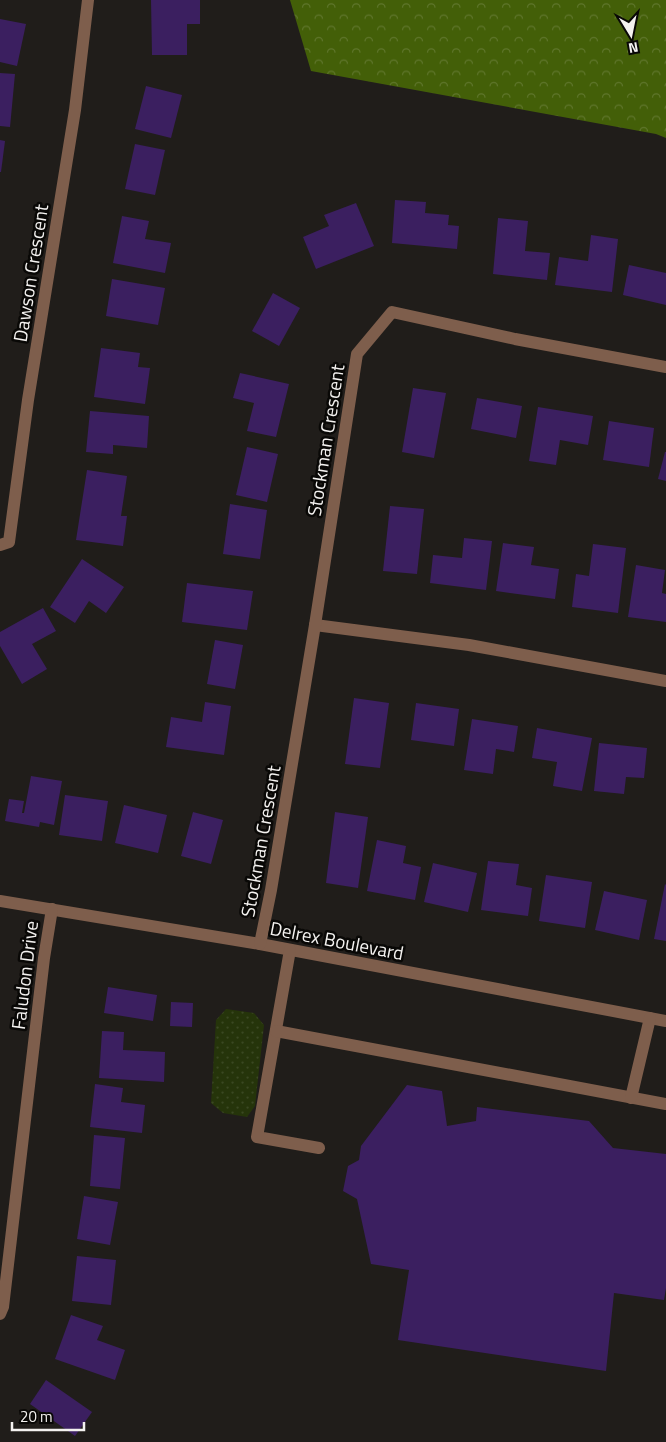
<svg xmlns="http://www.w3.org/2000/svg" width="666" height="1442" font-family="'Titillium Web',sans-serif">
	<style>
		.forest { fill: url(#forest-crowns) }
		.park { fill: url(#park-dots) }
		.building { fill: #3b1f60 }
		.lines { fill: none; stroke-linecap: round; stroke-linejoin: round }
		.minor { stroke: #7e5e4c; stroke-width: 12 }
		.labels { text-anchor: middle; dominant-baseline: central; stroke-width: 5; stroke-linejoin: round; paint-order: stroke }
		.street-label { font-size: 19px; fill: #f4f2f0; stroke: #090806 }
	</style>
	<defs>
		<pattern id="forest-crowns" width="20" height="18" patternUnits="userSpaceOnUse" patternTransform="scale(1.25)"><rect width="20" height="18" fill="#435f08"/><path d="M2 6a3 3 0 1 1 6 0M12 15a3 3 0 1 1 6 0" fill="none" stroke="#5f762c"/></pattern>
		<pattern id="park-dots" width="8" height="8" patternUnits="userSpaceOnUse" patternTransform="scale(1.25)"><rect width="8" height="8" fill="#25340a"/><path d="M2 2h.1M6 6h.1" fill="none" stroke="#3a4822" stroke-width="1.8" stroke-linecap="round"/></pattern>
	</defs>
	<rect width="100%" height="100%" fill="#201d1a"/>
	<path class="forest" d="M290,0h376v138l-10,-4 -345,-63z"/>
	<path class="park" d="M226,1009l28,4 10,12 -9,81 -8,11 -24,-4 -12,-10 5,-83z"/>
	<g class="building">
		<path d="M151,0h49v24h-13v31h-35z"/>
		<path d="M0,19l26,5 -9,42 -17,-4z"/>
		<path d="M0,73l15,1 -5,53 -10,-1z"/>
		<path d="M146,86l36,9 -11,43 -36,-9z"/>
		<path d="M0,140l5,1 -4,31h-1z"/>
		<path d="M135,144l30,6 -10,45 -30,-6z"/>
		<path d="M395,200l31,2 -1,11 24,2 -1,10 11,1 -2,23 -65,-6z"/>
		<path d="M356,203l18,43 -58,23 -13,-32 26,-11 -5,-11z"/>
		<path d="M122,216l27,5 -4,18 26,4 -6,30 -52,-10z"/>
		<path d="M498,218l30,3 -3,30 25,2 -3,27 -54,-6z"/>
		<path d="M591,235l27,4 -6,53 -57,-7 4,-28 29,4z"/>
		<path d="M629,265l37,8v32l-43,-10z"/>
		<path d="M112,279l53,9 -7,37 -52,-9z"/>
		<path d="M273,293l27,15 -21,38 -27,-15z"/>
		<path d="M101,348l39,5 -2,14 12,1 -5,36 -51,-7z"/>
		<path d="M240,373l49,11 -13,53 -29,-6 7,-28 -21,-5z"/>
		<path d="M413,388l33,5 -12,65 -32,-6z"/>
		<path d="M477,398l45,8 -6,32 -45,-9z"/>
		<path d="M538,407l55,9 -5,29 -28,-5 -4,25 -27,-4z"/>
		<path d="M90,411l59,5 -2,32 -34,-3v9l-27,-2z"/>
		<path d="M609,421l45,7 -5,39 -46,-7z"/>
		<path d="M247,447l31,7 -11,48 -31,-7z"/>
		<path d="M665,452h1v29l-8,-2z"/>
		<path d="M87,470l40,6 -6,40h6l-4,30 -47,-6z"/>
		<path d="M230,504l37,6 -7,49 -37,-5z"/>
		<path d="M390,506l34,3 -7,65 -34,-3z"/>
		<path d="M464,538l28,3 -6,49 -56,-7 3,-28 29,3z"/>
		<path d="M503,543l31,4 -3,18 28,4 -4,30 -59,-8z"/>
		<path d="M593,544l33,4 -8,65 -46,-6 4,-33 13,2z"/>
		<path d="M82,559l42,28 -18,26 -17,-12 -14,22 -25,-16z"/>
		<path d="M636,565l29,5 -3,23 4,1v28l-38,-5z"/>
		<path d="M187,583l66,8 -6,39 -65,-8z"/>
		<path d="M43,608l13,23 -24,13 15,25 -25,15 -22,-38v-14z"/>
		<path d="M215,640l28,5 -8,44 -28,-5z"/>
		<path d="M354,698l35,5 -9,65 -35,-4z"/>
		<path d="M205,702l26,4 -7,49 -58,-8 5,-30 31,5z"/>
		<path d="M416,703l43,6 -5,37 -43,-6z"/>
		<path d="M472,719l46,7 -4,26 -18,-3 -3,25 -29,-4z"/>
		<path d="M537,728l55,10 -10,53 -29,-5 4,-24 -25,-4z"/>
		<path d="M599,743l48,5 -3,30 -18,-1 -2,17 -30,-3z"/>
		<path d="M31,776l31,5 -8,44 -14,-3 -1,5 -34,-6 4,-22 15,2 -2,12h2z"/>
		<path d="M65,795l43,6 -6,40 -43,-6z"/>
		<path d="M124,805l43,10 -9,38 -43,-10z"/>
		<path d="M193,812l30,8 -12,44 -30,-8z"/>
		<path d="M335,812l33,5 -10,71 -32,-5z"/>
		<path d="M377,840l29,6 -3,17 18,4 -6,33 -48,-9z"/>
		<path d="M488,861l31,3 -3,21 16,3 -4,28 -47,-6z"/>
		<path d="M433,863l44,10 -9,39 -44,-10z"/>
		<path d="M546,875l46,7 -7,46 -46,-7z"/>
		<path d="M665,884l1,1v56l-12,-2z"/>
		<path d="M604,891l43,9 -8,40 -44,-10z"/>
		<path d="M108,987l49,8 -4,26 -49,-8z"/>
		<path d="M171,1002l22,1 -1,24 -22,-1z"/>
		<path d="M102,1031l22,1 -1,18 42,2 -1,30 -65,-4z"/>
		<path d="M95,1084l28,4 -2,14 24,3 -3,28 -52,-6z"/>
		<path d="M407,1085l35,6 5,35 29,-5 1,-14 112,14 24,27 53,6v134l-2,12 -50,-7 -8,78 -208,-31 11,-70 -38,-6 -14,-65 -14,-8 5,-25 11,-6 2,-14z"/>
		<path d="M94,1135l31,3 -5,51 -30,-3z"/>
		<path d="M84,1196l34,6 -8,43 -33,-6z"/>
		<path d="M77,1256l39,4 -5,45 -39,-4z"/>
		<path d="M71,1315l32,11 -6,14 28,10 -10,30 -60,-21z"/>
		<path d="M46,1380l46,32 -17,24 -45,-32z"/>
	</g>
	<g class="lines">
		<g class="minor">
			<path d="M0,545l9,-3 19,-142 47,-290 13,-110"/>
			<path d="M315,625l154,20 197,36"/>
			<path d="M0,901l260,43 406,77"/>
			<path d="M260,944l11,-54 44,-265 42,-271 35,-42 123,27 151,28"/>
			<path d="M290,950l-33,187 62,11"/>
			<path d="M276,1031l390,73"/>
			<path d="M631,1098l19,-80"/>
			<path d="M0,1314l3,-7 41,-349 8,-49"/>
		</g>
	</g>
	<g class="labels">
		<g class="street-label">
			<text transform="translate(30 273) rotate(-81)">Dawson Crescent</text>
			<text transform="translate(325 440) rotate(-81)">Stockman Crescent</text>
			<text transform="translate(260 841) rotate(-80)">Stockman Crescent</text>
			<text transform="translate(337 940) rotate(11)">Delrex Boulevard</text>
			<text transform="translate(24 975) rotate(-83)">Faludon Drive</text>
		</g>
	</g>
	<g transform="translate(631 35) rotate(170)" stroke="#090806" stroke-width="4" paint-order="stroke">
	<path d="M0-4L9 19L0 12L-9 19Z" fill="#f4f2f0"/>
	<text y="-8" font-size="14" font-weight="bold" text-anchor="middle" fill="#f4f2f0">N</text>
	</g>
	<path d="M12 1422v8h72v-8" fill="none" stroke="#f4f2f0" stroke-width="2.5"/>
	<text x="20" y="1422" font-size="15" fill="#f4f2f0" stroke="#090806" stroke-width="4" paint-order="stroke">20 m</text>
</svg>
